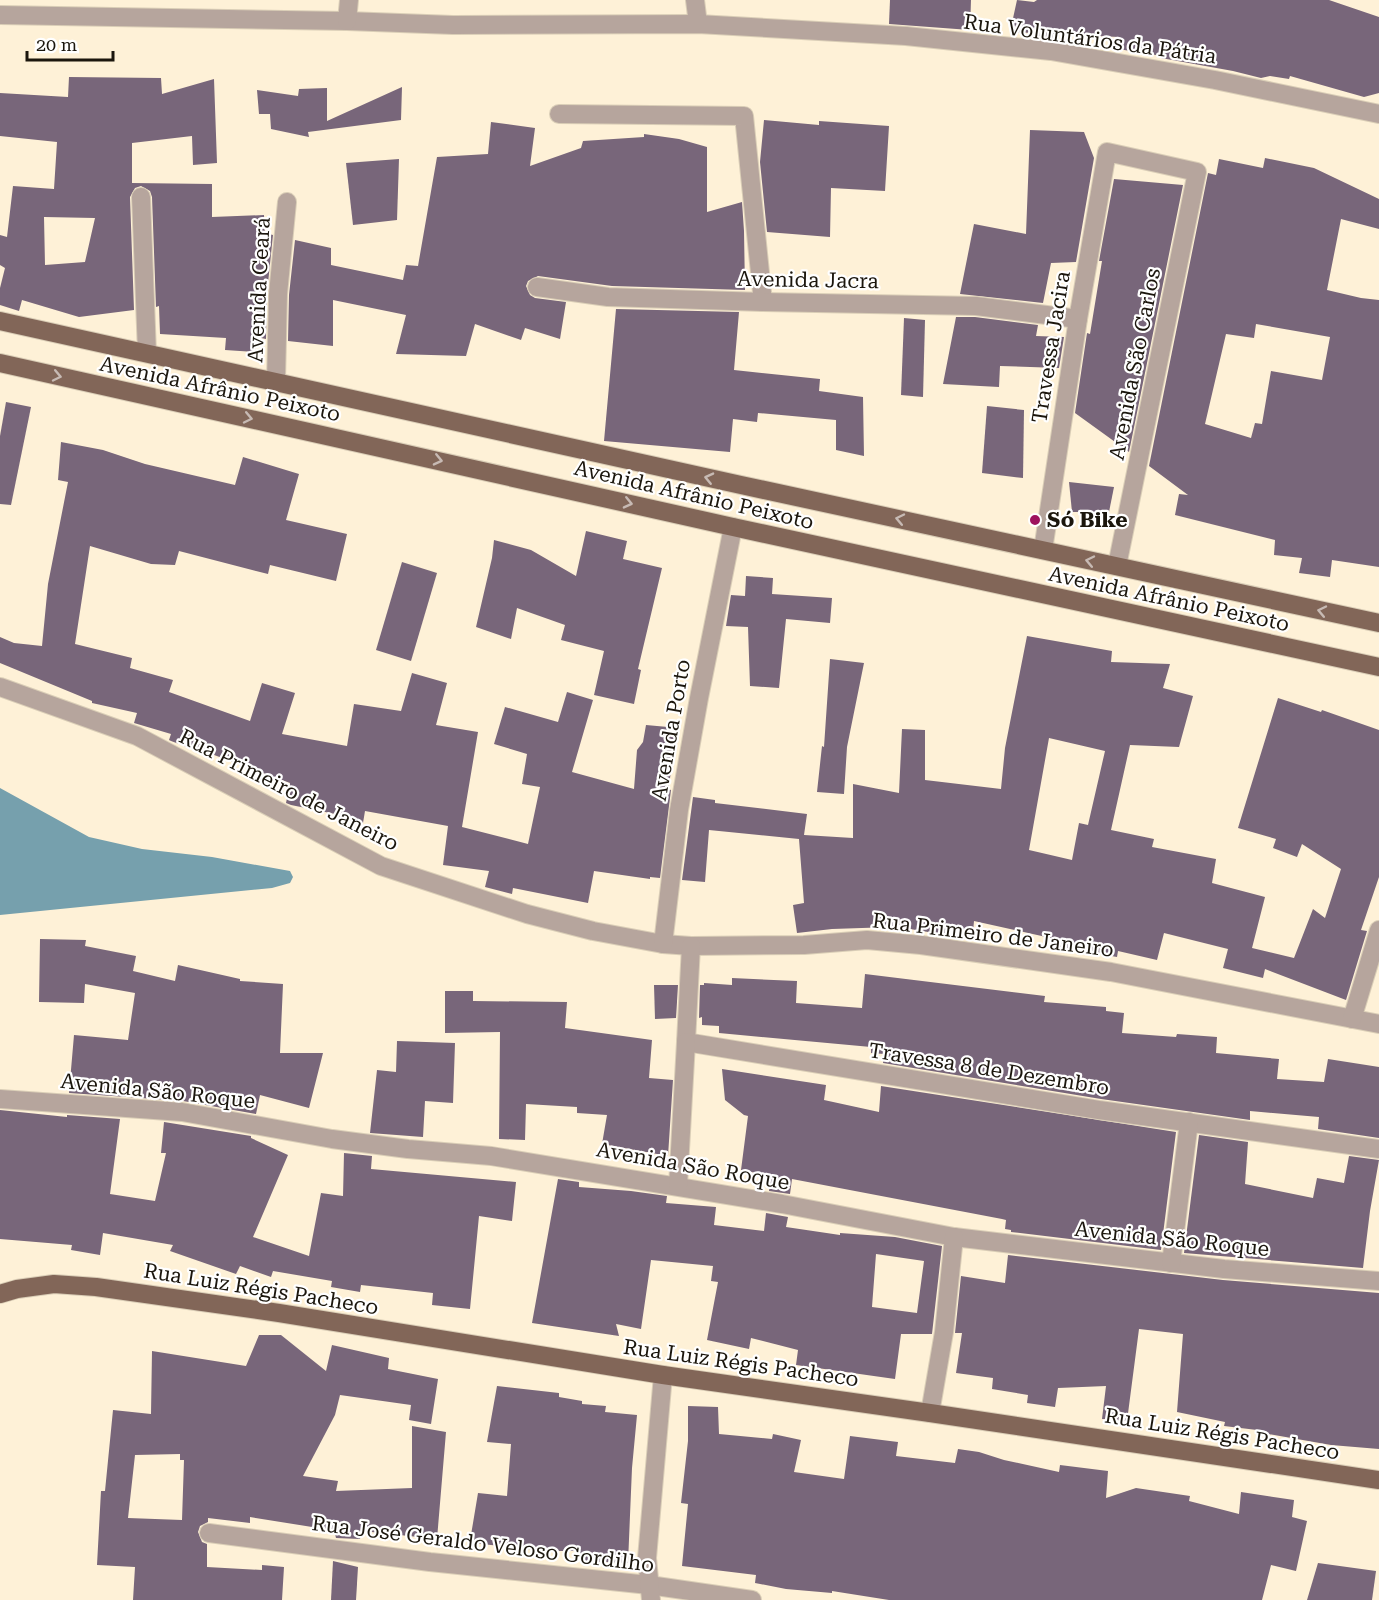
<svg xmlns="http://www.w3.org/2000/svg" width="1379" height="1600" font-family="'Roboto Serif',serif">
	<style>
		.water { fill: #76a0ad }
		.building { fill: #78667a; fill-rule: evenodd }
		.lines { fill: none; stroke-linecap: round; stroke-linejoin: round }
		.minor-casing { stroke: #daceb7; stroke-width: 20 }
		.major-casing { stroke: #daceb7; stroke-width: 20 }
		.minor { stroke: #b6a59d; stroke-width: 18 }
		.major { stroke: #826658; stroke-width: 18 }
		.oneway { stroke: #c7bab4 }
		.poi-dot { fill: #9e115d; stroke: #fff; stroke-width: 2 }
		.labels { text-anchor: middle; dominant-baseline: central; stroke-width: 4.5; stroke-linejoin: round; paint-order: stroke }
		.street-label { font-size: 21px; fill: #1b160d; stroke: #fff }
		.poi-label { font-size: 21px; font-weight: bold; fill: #1b160d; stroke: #fff; text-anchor: start }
	</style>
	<rect width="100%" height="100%" fill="#fef1d7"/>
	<path class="water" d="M0,788l89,49 53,12 70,8 78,14 3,6 -3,6 -18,5 -272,27z"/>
	<g class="building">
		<path d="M890,0h81l-1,30 -81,-6z"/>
		<path d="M1017,0l17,2 3,-2h292l50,17v76l-15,4 -74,-21 -1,3 -19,-3 -9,2 -28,-7 -72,-13 1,-2 -44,-7 1,-12 -66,-3 -1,6 -15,-2 -3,-5 -24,-1z"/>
		<path d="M69,77l92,1 1,16 52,-15 3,84 -24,2 -1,-29 -60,7v40l80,1v33l52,-2 1,18 8,2 -6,58 -1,46 -10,-2 -1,15 -30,-2 1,-12 -66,-4 -1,-28 -3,1 -4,-110 -2,-6 -9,-5 -6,2 -5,9 4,113 -55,7 -57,-17 -3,11 -19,-6v-17l5,-20 -5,-3v-30l7,2 6,-51 41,3 3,-47 -57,-6v-43l68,4zM44,217l51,1 -10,44 -40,3z"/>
		<path d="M402,87l-1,33 -93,12 1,5 -38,-8 -1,-15h-11l-2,-24 41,6 1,-7 28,-1v33z"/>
		<path d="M764,120l55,5v-4l70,5 -4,65 -54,-3 -1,49 -63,-5 -7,-70z"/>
		<path d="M491,122l44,6 -5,38 51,-18 2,-7 61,-4v-3l35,5 28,8v65l35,-10 2,29 1,59 -133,-4 -74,-10 -10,5 -2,5 4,9 5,3 31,4 -6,37 -35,-11 -4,12 -46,-16 -9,32 -70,-2 10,-39 -73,-15v46l-45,-5 1,-46 6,-55 36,8v17l72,15 3,-15 12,1 19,-109 51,-3z"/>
		<path d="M1030,130l54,2 10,26 -18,104 -25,1 -8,40 -83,-9 14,-70 52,10z"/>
		<path d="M1265,158l49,10 65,31v30l-38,-10 -14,71 34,8 18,2v267l-47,-7 -2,17 -31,-4 3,-15 -28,-3 1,-15 -100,-25 4,-21 9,1 -39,-29 59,-293 8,2 3,-16 44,9zM1256,324l74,13 -8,43 -51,-9 -9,53 -7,-1 -4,15 -46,-14 21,-90 28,4z"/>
		<path d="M399,159l-2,61 -44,5 -7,-62z"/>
		<path d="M1114,179l69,6 -54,267 -54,-39 12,-80 3,1 12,-73h-3z"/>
		<path d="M616,309l123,3 -5,58 86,9 -1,12 44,6 1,59 -28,-6v-30l-78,-7 -1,9 -24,-3 -3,33 -126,-11z"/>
		<path d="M956,317h19l63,8 -2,11 28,1 -5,31 -59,-2 -1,21 -56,-3z"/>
		<path d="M904,318l21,2 -2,77 -22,-2z"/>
		<path d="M6,402l25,5 -20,98 -11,-1v-68z"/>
		<path d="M987,406l37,4 -1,68 -41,-5z"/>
		<path d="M61,442l42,8 42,14 90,21 8,-28 56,17 -13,46 61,14 -11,47 -66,-16 -2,9 -89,-23 -4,14 -24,-1 -61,-18 -15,98 57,14 -2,10 43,12 -4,12 81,29 12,-38 33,10 -13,41 65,12 7,-42 47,7 11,-38 35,10 -11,42 42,7 -16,95 66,17 12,-57 -18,-3 5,-30 -33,-10 11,-37 53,15 9,-30 26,8 -21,72 62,17 3,-39 6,-8 3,-17 33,3 -11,61 3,1 -11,88 -10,-1v2l-56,-8 -6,32 -75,-15 -1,6 -27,-7 4,-16 -46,-6 5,-39 -83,-15 -2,12 -29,-5 1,-4 -44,-9 -5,-2 4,-20 -84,-31v2l-35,-13 -2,-1 2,-6 -37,-11 3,-10 -45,-10v-2l-92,-38v-26l14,6 28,3 6,-62 20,-102 -10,-2z"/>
		<path d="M1069,482l45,5 -5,25h-37z"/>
		<path d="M586,531l41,10 -4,18 39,9 -24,101 3,1 -7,34 -40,-9 10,-44 -43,-11 4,-15 -48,-17 -6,31 -35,-12 16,-69 2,-18 37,10 45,26z"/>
		<path d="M402,562l35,11 -26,88 -35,-11z"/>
		<path d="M746,576l27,2 -1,16 60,4 -2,25 -44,-4 -7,69 -29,-2 -2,-59 -22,-1 5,-31 14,1z"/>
		<path d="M1027,636l85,15 -1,11 59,2 -7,24 30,8 -14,51 -49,-2 -19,85 43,9 -2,8 64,12 -4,24 53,14 -13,51 42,10 19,-49 12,9 16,-49 -39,-25 -5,13 -24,-9 3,-9 -38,-11 40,-130 43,14 1,-2 57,20v147l-18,53 6,1 -21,69 -81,-31 -2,9 -40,-10 5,-19 -64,-16 -7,27 -39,-9 -1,6 -63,-11 1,-7 -81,-18 -1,11 -26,-3 -1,6 -54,-9v1l-60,2 -35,4 -4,-28 11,-2 -5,-64 -90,-9 -4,52 -23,-2 11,-83 22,3v3l92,11 -3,21 49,3v-54l46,9 3,-64 23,1v50l76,9 4,-41zM1049,738l56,13 -17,74 -9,-2 -7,37 -43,-10z"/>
		<path d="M830,659l34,4 -17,84 -3,47 -27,-2 5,-46 2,1z"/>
		<path d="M40,939l46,1 -1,6 51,10 -3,15 42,10 3,-16 62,14v2l43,3 -3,69h43l-14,55 -49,-13 -4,19 -73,-13 -114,-8 5,-58 54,5 7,-47 -50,-9 -1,19 -45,-1z"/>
		<path d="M865,974l180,22 -1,6 62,5v4l18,2 -2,20 54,4 1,-3 40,3 -1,16 63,6 -2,20 47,3 4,-23 51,8v71l-61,-9 1,-12 -69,-6v9l-149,-21 -218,-36 1,-9 -13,-1v-6l-152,-14v-7l-17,-1v-8l-3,1 1,-33h4v-2l28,2v-7l65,3 -1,22 66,5z"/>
		<path d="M654,985h24l-2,33 -21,1z"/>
		<path d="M445,991h28v10l94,1 -2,26 87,12 -3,38 24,2 -5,76 -66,-12 5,-29 -30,-2v-6l-51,-3 -1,36 -26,-1 1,-107 -55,1z"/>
		<path d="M397,1041l58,2 -2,60 -28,-2 -2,36 -53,-4 7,-63 19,2z"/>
		<path d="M722,1069l104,16 -2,15 55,12 2,-26 295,46 -15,118 -150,-18v-2l-6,-1 1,-9 -4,-1 -210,-40 -2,15 -21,-3 2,-14h-5v-2l-25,-5 7,-54 -4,-1 -19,-15z"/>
		<path d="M0,1110l67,7v-2l53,4 -10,75 45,7 11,-48h-5l3,-31 87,14v2l37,17 -35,82 56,19 12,-63 22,3 1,-43 28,3 -1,13 145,13 -4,39 -33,-5 -9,93 -38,-4 1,-12 -72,-8 -1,7 -29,-5 1,-6 -59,-10 -2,6 -31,-11 -4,8 -66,-23 3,-6 -70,-12 -3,22 -29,-5 1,-5 -72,-6z"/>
		<path d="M1199,1135l49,7 -3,42 68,14 4,-20 27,5 5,-27 30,4 -9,51 -7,57 -179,-15z"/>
		<path d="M558,1179l21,3v5l52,4 36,5 -1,7 50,4 -2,18 50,6 2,-18 22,4 -2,10 54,8v-2l55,4 47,9 -10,88h-31l-6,45 -99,-14 2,-15 -47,-12 -2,11 -42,-9 11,-58 -7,-1 2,-15 -62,-6 -10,69 -25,-5 3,12 -87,-13zM876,1254l48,7 -7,52 -45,-6z"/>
		<path d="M1008,1255l215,25 156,13v156l-48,-4 -74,-13v-2l-33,-4 1,-4 -48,-10 6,-78 -44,-5 -12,92 -25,-2 4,-33 -48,2 -3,19 -28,-4 1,-8 -36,-6 1,-11 -37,-5 6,-40h-7l6,-57 44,7z"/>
		<path d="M259,1335h22l45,36 6,-26 57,13 -1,11 50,10 -7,45 -22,-4 2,-15 -71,-10 -5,20 -32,61 35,5 -2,10 76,-3v-62l34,6 -9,107 -75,-8 -2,8 -24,-1 -1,-4 -23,-3v-4l-62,-10v6l-42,-5v4l-8,4 -2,6 4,10 5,2v23l55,3v-5l22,2 -2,33h-149l2,-33 -38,-2 4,-74h4l8,-81 38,4 1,-63 94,15zM180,1454v6h4l-2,60 -54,-2 7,-63z"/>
		<path d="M497,1386l62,7v4l23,4v3l24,2 -1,6 32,3 -5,53 -4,95 -48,-2v-10h-34l-74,-8v-2h-2l8,-48 29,3 4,-52 -24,-2z"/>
		<path d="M688,1406l30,1 1,27 53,5 1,-5 28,6 -7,32 50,7 6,-43 48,6 -2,14 59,7 3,-14 21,3 25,8 55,12 1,-7 48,6 -2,27 30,-10 54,8 -1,5 50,13 2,-22 53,8 -2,17 15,4 -11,50 -25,-6 -9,35h-373l-57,-9v2l-46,-4 -31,-6 1,-8 -74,-9 6,-62 -7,-1 7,-62z"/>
		<path d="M333,1561l25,6 -2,33h-25z"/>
		<path d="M1318,1563l58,8 -4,29h-65z"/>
	</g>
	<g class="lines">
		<g class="minor-casing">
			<g id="minor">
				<path d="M695,0l3,24"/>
				<path d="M0,15l347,6 106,4 245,-1 208,12 145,15 164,29 164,34"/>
				<path d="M347,21l2,-21"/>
				<path d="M559,114l185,2 19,186"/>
				<path d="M141,197l6,156"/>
				<path d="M537,287l71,10 155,5 213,4 102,13"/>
				<path d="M276,381l2,-87 9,-92"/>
				<path d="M1043,550l35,-231 29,-167 90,20 -80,394"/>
				<path d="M0,687l137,49 244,130 146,48 66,17 70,13 28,2 113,-1 63,-5 54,5 190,27 268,52"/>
				<path d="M663,944l16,-134 20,-112 34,-171"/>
				<path d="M691,946l-5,96 413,68 280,39"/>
				<path d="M1352,1019l27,-89"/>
				<path d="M0,1099l182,13 150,27 76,10 83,7 291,48 172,33 270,32 155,12"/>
				<path d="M678,1186l8,-144"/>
				<path d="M1171,1263l18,-141"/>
				<path d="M930,1413l14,-81 10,-95"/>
				<path d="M209,1533l221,29 219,23 103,15"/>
				<path d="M651,1600l-4,-42 16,-183"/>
			</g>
		</g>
		<g class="major-casing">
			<g id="major">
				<path d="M0,321l741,164 638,138"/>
				<path d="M0,363l733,164 646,140"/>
				<path d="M0,1294l17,-5 37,-5 42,3 183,26 384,62 267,38 449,67"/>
			</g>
		</g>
		<use href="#minor" class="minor"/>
		<use href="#major" class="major"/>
	</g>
	<defs><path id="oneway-chevron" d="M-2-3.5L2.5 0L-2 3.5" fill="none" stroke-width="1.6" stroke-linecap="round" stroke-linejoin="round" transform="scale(1.5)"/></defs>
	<g class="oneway">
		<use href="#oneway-chevron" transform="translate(57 376) rotate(12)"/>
		<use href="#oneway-chevron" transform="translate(248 418) rotate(12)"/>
		<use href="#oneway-chevron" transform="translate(438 460) rotate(13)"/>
		<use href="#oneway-chevron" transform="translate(709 478) rotate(-167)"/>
		<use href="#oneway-chevron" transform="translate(628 503) rotate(13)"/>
		<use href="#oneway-chevron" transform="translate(900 519) rotate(-168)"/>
		<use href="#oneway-chevron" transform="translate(1090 561) rotate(-168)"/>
		<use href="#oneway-chevron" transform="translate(1322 611) rotate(-168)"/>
	</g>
	<circle class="poi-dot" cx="1035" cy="520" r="6"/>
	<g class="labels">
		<g class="street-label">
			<text transform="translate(1090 39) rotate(8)">Rua Voluntários da Pátria</text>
			<text transform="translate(808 280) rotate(1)">Avenida Jacra</text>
			<text transform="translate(259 290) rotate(-87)">Avenida Ceará</text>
			<text transform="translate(1051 347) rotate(-81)">Travessa Jacira</text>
			<text transform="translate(1135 364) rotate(-79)">Avenida São Carlos</text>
			<text transform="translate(220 389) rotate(12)">Avenida Afrânio Peixoto</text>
			<text transform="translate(694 495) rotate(13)">Avenida Afrânio Peixoto</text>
			<text transform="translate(1169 599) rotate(12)">Avenida Afrânio Peixoto</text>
			<text transform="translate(671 730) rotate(-80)">Avenida Porto</text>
			<text transform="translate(289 790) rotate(27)">Rua Primeiro de Janeiro</text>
			<text transform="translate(993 935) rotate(7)">Rua Primeiro de Janeiro</text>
			<text transform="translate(989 1069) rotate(9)">Travessa 8 de Dezembro</text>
			<text transform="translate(158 1091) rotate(6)">Avenida São Roque</text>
			<text transform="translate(693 1166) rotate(10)">Avenida São Roque</text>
			<text transform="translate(1172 1239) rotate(6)">Avenida São Roque</text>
			<text transform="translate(261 1289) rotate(9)">Rua Luiz Régis Pacheco</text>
			<text transform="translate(741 1363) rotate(8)">Rua Luiz Régis Pacheco</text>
			<text transform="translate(1222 1434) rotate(9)">Rua Luiz Régis Pacheco</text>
			<text transform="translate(483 1544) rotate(7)">Rua José Geraldo Veloso Gordilho</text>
		</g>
		<g class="poi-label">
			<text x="1047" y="520">Só Bike</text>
		</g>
	</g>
	<path d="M27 51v9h86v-9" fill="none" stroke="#1b160d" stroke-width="3"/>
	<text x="36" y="51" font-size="18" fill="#1b160d" stroke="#ffffff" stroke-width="4.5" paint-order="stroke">20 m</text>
</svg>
